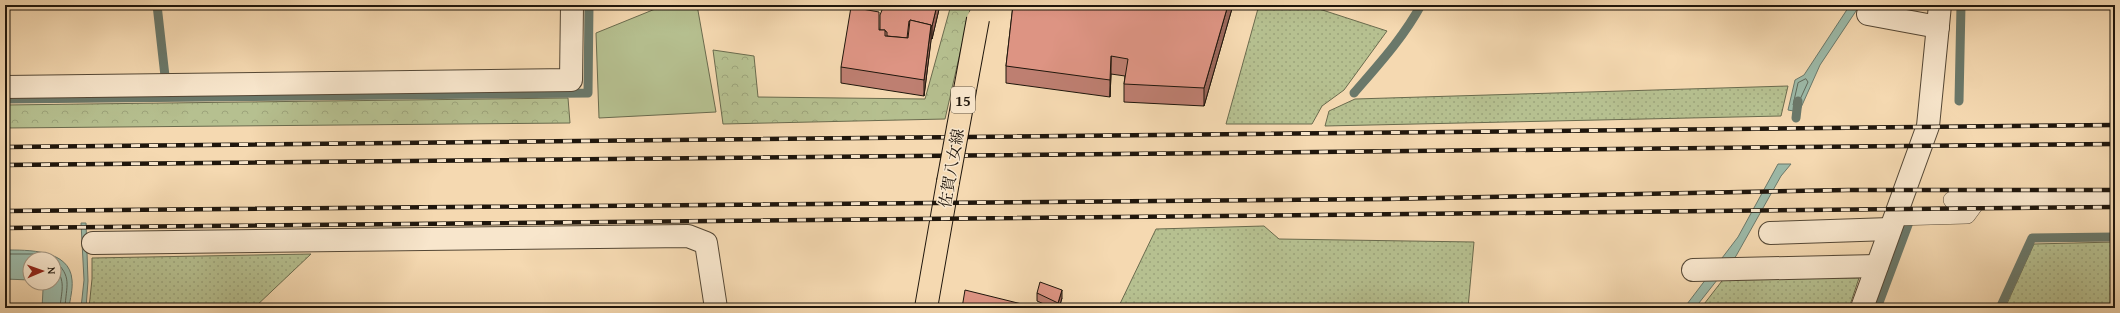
<svg xmlns="http://www.w3.org/2000/svg" width="2120" height="313" font-family="'Gentium Book Plus','Noto Serif JP',serif">
	<style>
		.grass { fill: url(#grass-dots); stroke: #6a6b4e }
		.forest { fill: url(#forest-crowns); stroke: #6a6b4e }
		.park { fill: #b6c090; stroke: #6a6b4e }
		.water { fill: #9cbaa9; stroke: #6a786a }
		.lines { fill: none; stroke-linecap: round; stroke-linejoin: round }
		.shore { stroke: #5e685a; stroke-width: 1 }
		.stream { stroke: #6a786a; stroke-width: 9 }
		.lane-casing { stroke: #544735; stroke-width: 18 }
		.street-casing { stroke: #544735; stroke-width: 24 }
		.primary-casing { stroke: #1f160c; stroke-width: 24 }
		.lane { stroke: #f8e6cc; stroke-width: 17 }
		.street { stroke: #f8e6cc; stroke-width: 22 }
		.primary { stroke: #f5d9b1; stroke-width: 22 }
		.rail-casing { stroke: #1f160c; stroke-width: 4.5 }
		.rail { stroke: #f8e6cc; stroke-width: 3; stroke-dasharray: 9; stroke-linecap: butt }
		.primary-bridge-casing { stroke: #1f160c; stroke-width: 24; stroke-linecap: butt }
		.primary-bridge { stroke: #f5d9b1; stroke-width: 22 }
		.wall { fill: #be7f71; stroke: #1f160c }
		.shaded-wall { fill: #9b685c; stroke: #1f160c }
		.building { fill: #dd9483; stroke: #1f160c }
		.labels { text-anchor: middle; dominant-baseline: central; stroke-width: 3; stroke-linejoin: round; paint-order: stroke }
		.shield { fill: #f8e6cc; stroke: #605446; stroke-width: 1 }
		.shield-label { font-size: 15px; font-weight: bold; fill: #1f160c }
		.street-label { font-size: 16px; fill: #1f160c; stroke: #f8e6cc }
	</style>
	<defs>
		<pattern id="grass-dots" width="8" height="8" patternUnits="userSpaceOnUse"><rect width="8" height="8" fill="#b6c090"/><path d="M2 2h.1M6 6h.1" fill="none" stroke="#9ca47b" stroke-width="1.8" stroke-linecap="round"/></pattern>
		<pattern id="forest-crowns" width="20" height="18" patternUnits="userSpaceOnUse"><rect width="20" height="18" fill="#b6c090"/><path d="M2 6a3 3 0 1 1 6 0M12 15a3 3 0 1 1 6 0" fill="none" stroke="#9ca47b"/></pattern>
	</defs>
	<rect width="100%" height="100%" fill="#f5d9b1"/>
	<filter id="stains"><feTurbulence type="fractalNoise" baseFrequency=".005" numOctaves="4"/><feColorMatrix values="0 0 0 0 .2 0 0 0 0 .09 0 0 0 0 .02 0 0 0 .5 -.17"/></filter>
	<radialGradient id="worn" r=".72"><stop offset=".6" stop-color="#630" stop-opacity="0"/><stop offset="1" stop-color="#630" stop-opacity=".3"/></radialGradient>
	<g class="grass">
		<path d="M1259,5h48l80,26 -43,59 -22,16 -10,18h-86z"/>
		<path d="M1788,86l-7,30 -456,10 4,-15 26,-12z"/>
		<path d="M1264,226l15,13 195,3 -6,66h-350l38,-79z"/>
		<path d="M2115,242v66h-110l29,-64z"/>
		<path d="M311,254l-57,54h-165l3,-29v-21z"/>
		<path d="M1725,277l134,1 -10,30h-148z"/>
	</g>
	<g class="forest">
		<path d="M951,5h20l-26,114 -222,5 -10,-74 41,6 4,41 167,2z"/>
		<path d="M568,98l2,25 -565,5v-23z"/>
	</g>
	<path class="park" d="M665,5h32l19,107 -117,6 -3,-85z"/>
	<g class="water">
		<path d="M1850,5h10l-40,60 -21,47 -11,-2 7,-30 9,-5z"/>
		<path d="M1778,164h13l-10,12 -45,80 -41,52h-11l54,-71z"/>
		<path d="M81,223h5l2,58 -2,27h-5l3,-28z"/>
		<path d="M5,250c22,0 65,-1 67,30 1,9 -2,19 -3,28h-27l1,-18 -9,-7h20v-24h-24v21l-25,-1z"/>
	</g>
	<g class="lines">
		<g class="shore">
			<path d="M1806,79l2,3 -11,24 -2,1 -2,-2 5,-22z"/>
			<path d="M5,254h28l17,5"/>
			<path d="M54,260c19,17 12,25 11,48"/>
			<path d="M54,267c13,13 7,25 6,41"/>
		</g>
		<g class="stream">
			<path d="M157,5l9,80"/>
			<path d="M1354,93c25,-29 49,-55 67,-88"/>
			<path d="M5,99l583,-6 1,-88"/>
			<path d="M1959,101l2,-96"/>
			<path d="M1796,118l2,-17"/>
			<path d="M1877,308l31,-83"/>
			<path d="M2000,308l32,-70 83,-1"/>
		</g>
		<g class="lane-casing">
			<g id="lane">
				<path d="M1952,200l163,-2"/>
				<path d="M1895,217l72,-2 11,-15"/>
			</g>
		</g>
		<g class="street-casing">
			<g id="street">
				<path d="M1868,14l70,13"/>
				<path d="M5,87l566,-7 1,-75"/>
				<path d="M1770,233l120,-4"/>
				<path d="M93,243l595,-7 18,7 10,65"/>
				<path d="M1693,270l184,-4"/>
				<path d="M1862,308l66,-182 12,-121"/>
			</g>
		</g>
		<g class="primary-casing">
			<path id="primary" d="M926,308l22,-126"/>
		</g>
		<use href="#lane" class="lane"/>
		<use href="#street" class="street"/>
		<use href="#primary" class="primary"/>
		<g class="rail-casing">
			<g id="rail">
				<path d="M5,147l2110,-22"/>
				<path d="M5,165l2110,-21"/>
				<path d="M5,211l1380,-12 463,-9h267"/>
				<path d="M5,228l2110,-21"/>
			</g>
		</g>
		<use href="#rail" class="rail"/>
		<g class="primary-bridge-casing">
			<path id="primary-bridge" d="M948,182l30,-163"/>
		</g>
		<use href="#primary-bridge" class="primary-bridge"/>
	</g>
	<g class="wall">
		<path d="M884,5h56l-8,34h-1l-7,57 -83,-13v-16l39,-37z"/>
		<path d="M1013,5h220l-29,101 -80,-4v-18l1,-8 -14,-2 -1,23 -104,-14v-17z"/>
		<path d="M1037,293l25,5 -3,10h-6l-16,-7z"/>
	</g>
	<g class="shaded-wall">
		<path d="M937,5h3l-8,34v-13z"/>
		<path d="M1228,5h5l-29,101v-18z"/>
		<path d="M931,25v16l-7,55v-16z"/>
		<path d="M1111,56v18l-1,23v-17z"/>
		<path d="M1062,290v8l-3,10h-1v-5z"/>
	</g>
	<g class="building">
		<path d="M884,5h53l-5,21h-1v-1l-21,-5v2l-1,-1 -2,17 -20,-2v-4l-2,-1v-1h-5v-15z"/>
		<path d="M1013,5h215l-24,83 -80,-4 4,-25 -17,-3 -1,24 -104,-14z"/>
		<path d="M851,7l28,5v18h6v6l23,2 2,-18 21,5 -7,55 -83,-13z"/>
		<path d="M1040,282l22,8 -4,13 -21,-10z"/>
		<path d="M965,290l73,18h-76z"/>
	</g>
	<g class="labels">
		<rect class="shield" x="951" y="87" width="24" height="26" rx="3"/>
		<g class="shield-label">
			<text x="963" y="100">15</text>
		</g>
		<g class="street-label">
			<text transform="translate(951 168) rotate(-80)">佐賀八女線</text>
		</g>
	</g>
	<rect width="2120" height="313" fill="none" stroke="#f5d9b1" stroke-width="20"/>
	<rect x="6" y="6" width="2108" height="301" fill="none" stroke="#1f160c" stroke-width="2"/>
	<rect x="10" y="10" width="2100" height="293" fill="none" stroke="#1f160c"/>
	<g transform="translate(42 271) rotate(88)"><circle r="19" fill="#f8e6cc" stroke="#a1937f"/>
	<path d="M0-3L7 15L0 10L-7 15Z" fill="#8f2418"/>
	<text y="-6" font-size="11" font-weight="bold" text-anchor="middle" fill="#1f160c">N</text>
	</g>
	<rect width="100%" height="100%" filter="url(#stains)"/>
	<rect width="100%" height="100%" fill="url(#worn)"/>
</svg>
